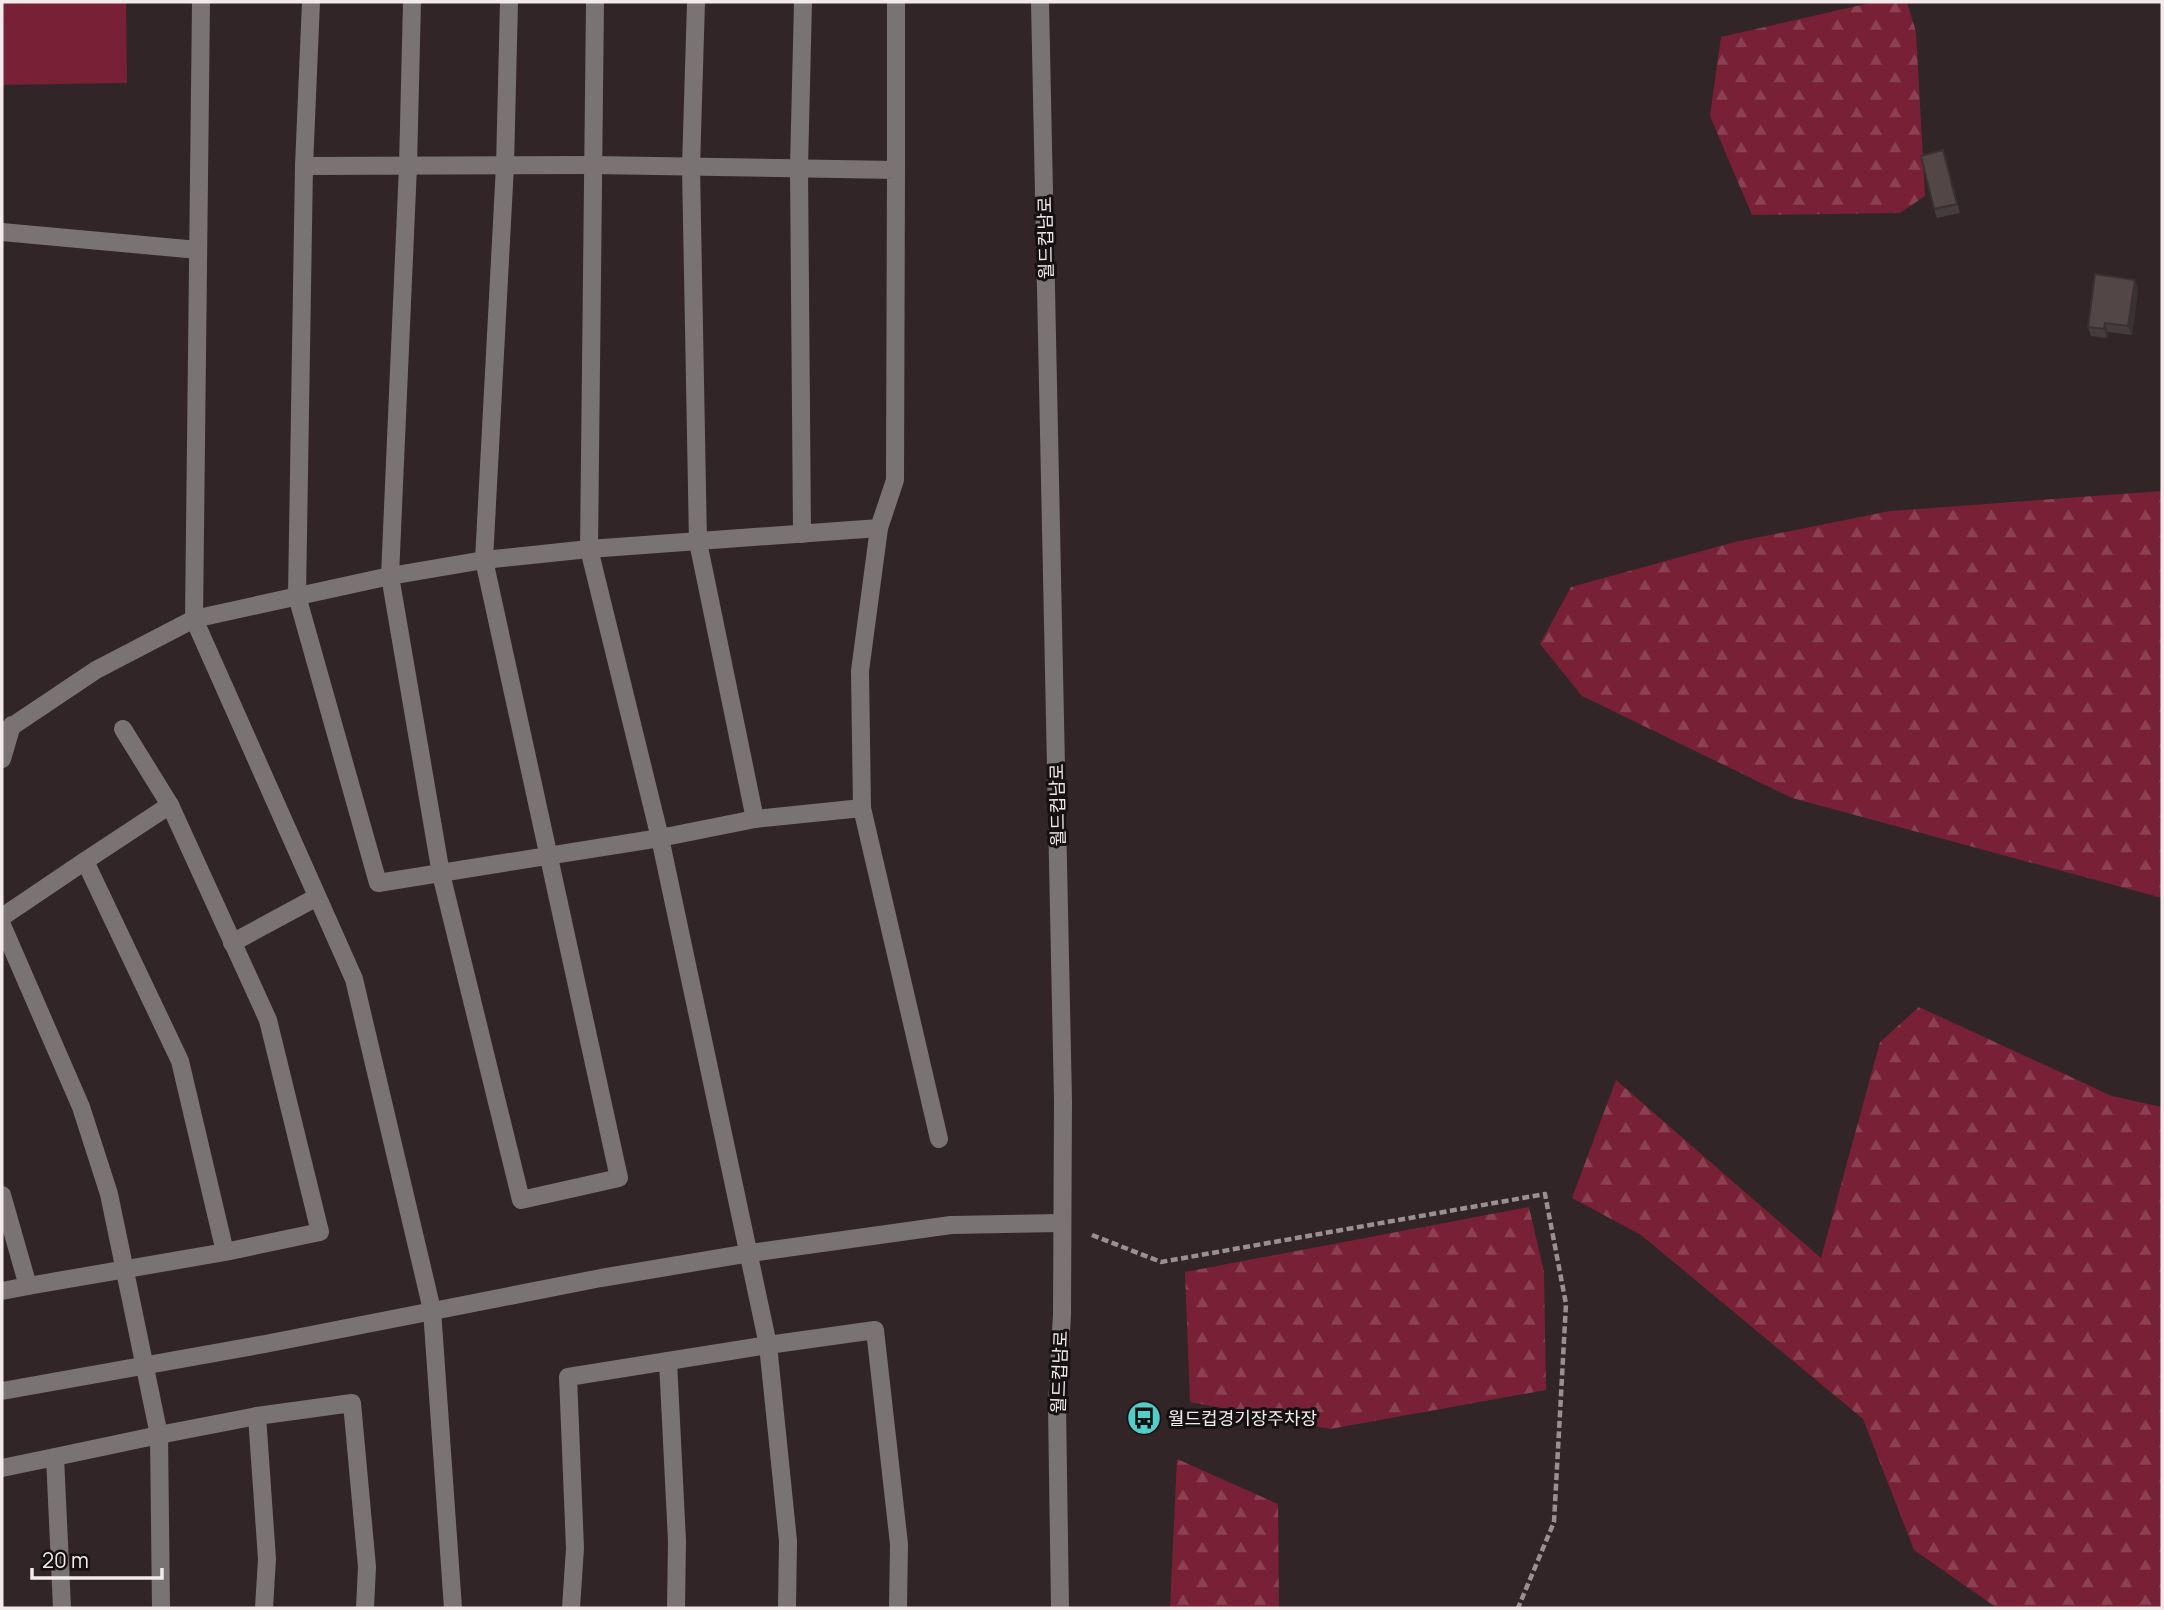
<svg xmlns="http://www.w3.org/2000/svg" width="2164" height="1610" font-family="Manrope,'Noto Sans KR',sans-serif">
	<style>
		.forest { fill: url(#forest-firs) }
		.pitch { fill: #782035 }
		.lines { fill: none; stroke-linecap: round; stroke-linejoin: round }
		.path { stroke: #9a9092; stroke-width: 4.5; stroke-dasharray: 7 3.5; stroke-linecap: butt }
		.minor { stroke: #7a7374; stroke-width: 18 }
		.wall { fill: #473c3d }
		.shaded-wall { fill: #3a3132 }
		.building { fill: #534647; stroke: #3a3132; stroke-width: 2 }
		.labels { text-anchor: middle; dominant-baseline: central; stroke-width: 6; stroke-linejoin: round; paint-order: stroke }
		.street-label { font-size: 18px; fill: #f3eaeb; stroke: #151011 }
		.poi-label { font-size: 18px; fill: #f3eaeb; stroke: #151011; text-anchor: start }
	</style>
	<defs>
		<pattern id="forest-firs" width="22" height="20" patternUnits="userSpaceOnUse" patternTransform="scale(1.75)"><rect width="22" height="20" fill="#782035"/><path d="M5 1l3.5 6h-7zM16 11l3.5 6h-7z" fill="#8c4152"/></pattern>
	</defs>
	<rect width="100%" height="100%" fill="#312527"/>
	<g class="forest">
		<path d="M1874,2h33l9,30 9,164 -25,17 -148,2 -42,-99 11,-79z"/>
		<path d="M2162,491v407l-370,-100 -210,-102 -42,-52 31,-57 164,-45 155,-31z"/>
		<path d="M1919,1007l193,89 50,11v501h-165l-83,-58 -51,-131 -222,-184 -69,-37 44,-118 205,178 59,-216z"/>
		<path d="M1529,1207l15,65 2,118 -216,39 -140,-27 -5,-130z"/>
		<path d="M1177,1459l101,45 1,104h-109z"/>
	</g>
	<path class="pitch" d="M2,2h124l1,81 -125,2z"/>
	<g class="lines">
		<path class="path" d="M1092,1235l69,27 384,-68 21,110 -12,218 -36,86"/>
		<g class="minor">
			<path d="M201,2l-7,617 160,360 78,331 21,298"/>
			<path d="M311,2l-7,164 -7,430 81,287 282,-45 95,-19 107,-11"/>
			<path d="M412,2l-4,164 -18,410 51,298 80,326 98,-22 -135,-618 21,-394 4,-164"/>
			<path d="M595,2l-6,547 71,289 108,507 -100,16"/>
			<path d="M696,2l-5,165 7,375 57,277"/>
			<path d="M896,2v168"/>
			<path d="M1040,2l23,1099 -1,213 -5,92 3,202"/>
			<path d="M304,166l289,-1 303,5 -1,310 -16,48 -19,143 2,137 77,331"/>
			<path d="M2,232l196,18"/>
			<path d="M802,534l-3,-367 4,-165"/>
			<path d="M123,729l47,76"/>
			<path d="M2,733l94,-63 98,-51 196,-43 94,-16 105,-11 290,-21"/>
			<path d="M2,759l10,-34"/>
			<path d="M2,917l83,-56"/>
			<path d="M2,925l79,182 28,87 50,241 98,-19"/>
			<path d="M232,943l85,-46"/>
			<path d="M2,1195l26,91 -26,5"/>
			<path d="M28,1286l197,-34 -45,-191 -95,-200 85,-56 98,215 52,212 -95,20"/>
			<path d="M2,1391l263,-47 336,-66 149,-25 201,-28 111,-2"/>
			<path d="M2,1468l53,-11"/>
			<path d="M62,1608l-7,-151 104,-22 2,173"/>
			<path d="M264,1608l3,-49 -10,-143 95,-13 15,164 -2,41"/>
			<path d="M571,1608l4,-60 -7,-171 100,-16 9,180 -1,67"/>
			<path d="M787,1608l1,-67 -20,-196 107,-15 24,214 -1,64"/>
		</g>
	</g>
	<g class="wall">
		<path d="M1946,159l14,54 -23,5 -3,-9z"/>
		<path d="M2138,289l-6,46 -24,-3 -1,6 -16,-2 -3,-9z"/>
	</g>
	<g class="shaded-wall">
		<path d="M1943,150l3,9 14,54 -3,-9z"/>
		<path d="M2135,280l3,9 -6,46 -4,-9z"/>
		<path d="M2105,323l3,9 -1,6 -3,-9z"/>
	</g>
	<g class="building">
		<path d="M1943,150l14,54 -23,5 -13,-53z"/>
		<path d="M2095,274l40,6 -7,46 -23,-3 -1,6 -16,-2z"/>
	</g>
	<defs>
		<g id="bus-disc" transform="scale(1.75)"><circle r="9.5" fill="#54cdc8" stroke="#151011"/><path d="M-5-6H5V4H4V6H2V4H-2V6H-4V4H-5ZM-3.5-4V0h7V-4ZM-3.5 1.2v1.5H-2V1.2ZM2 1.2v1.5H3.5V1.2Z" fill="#111"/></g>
	</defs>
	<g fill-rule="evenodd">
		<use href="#bus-disc" x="1144" y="1418"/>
	</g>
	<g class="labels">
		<g class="street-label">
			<text transform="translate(1045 238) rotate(-91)">월드컵남로</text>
			<text transform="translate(1057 805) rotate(-91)">월드컵남로</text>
			<text transform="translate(1059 1372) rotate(-88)">월드컵남로</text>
		</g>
		<g class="poi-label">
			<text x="1168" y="1418">월드컵경기장주차장</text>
		</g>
	</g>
	<rect width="2164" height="1610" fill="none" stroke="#f3eaeb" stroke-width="7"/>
	<path d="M32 1568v10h130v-10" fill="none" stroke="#f3eaeb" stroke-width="3.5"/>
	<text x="42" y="1568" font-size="21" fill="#f3eaeb" stroke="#151011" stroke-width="5" paint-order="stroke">20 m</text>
</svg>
